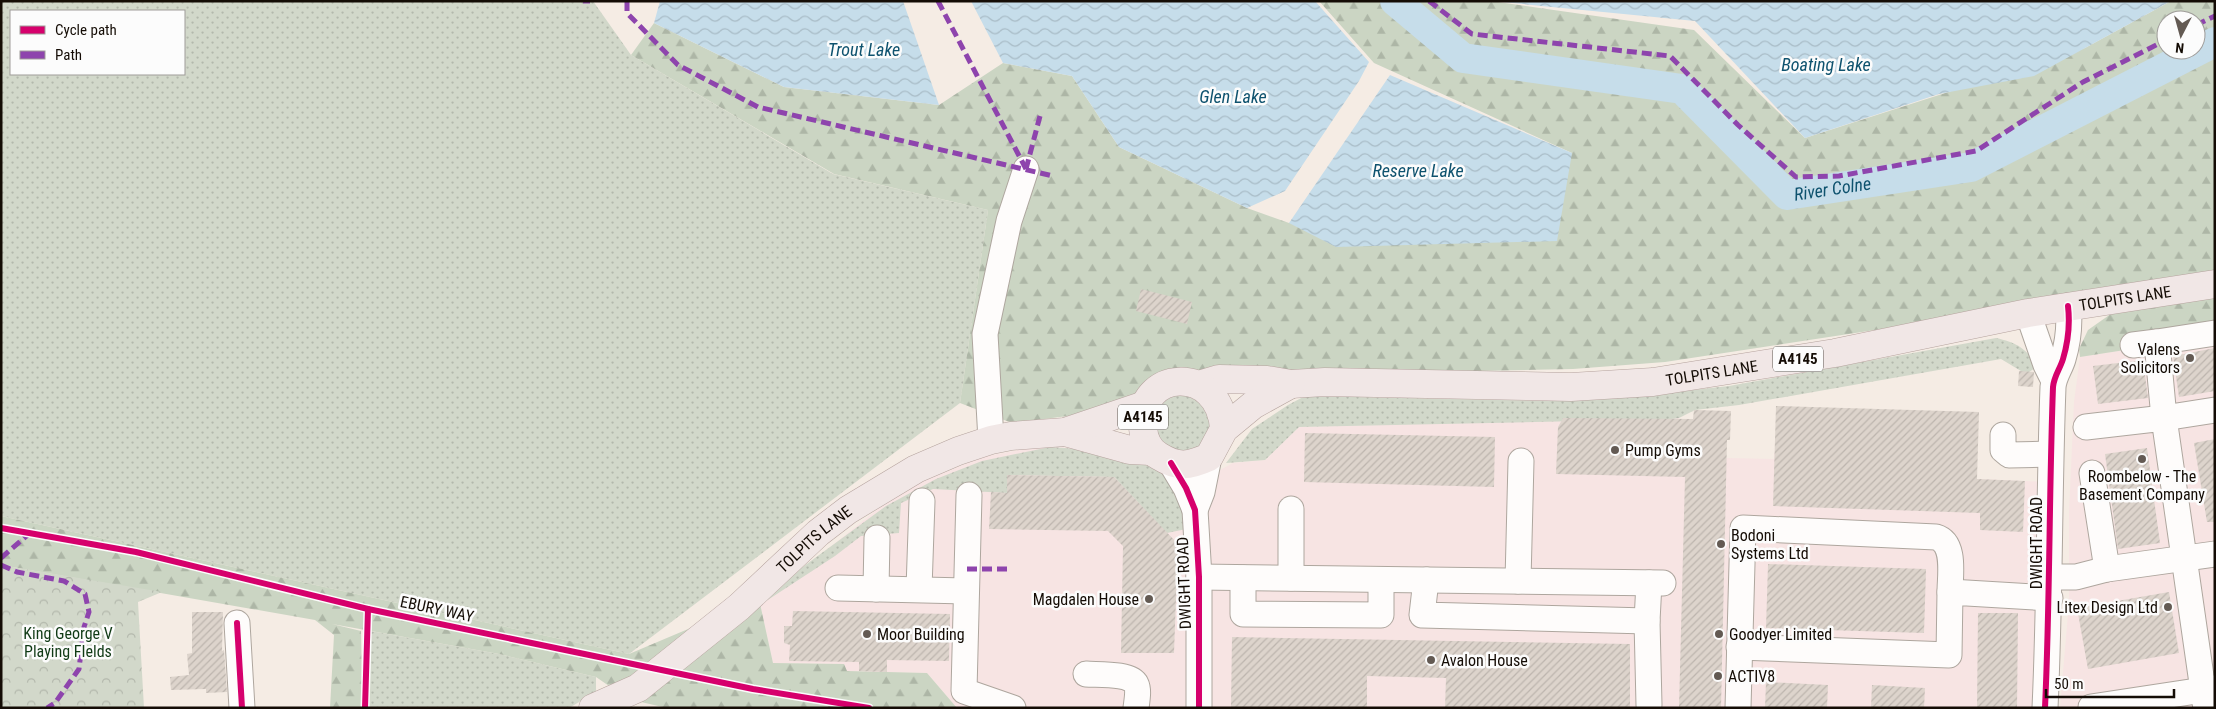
<svg xmlns="http://www.w3.org/2000/svg" width="2216" height="709" font-family="'Roboto Condensed',sans-serif">
	<style>
		.commercial { fill: #f7e4e3 }
		.grass { fill: url(#grass-dots); fill-rule: evenodd }
		.forest { fill: url(#forest-firs); fill-rule: evenodd }
		.park { fill: url(#park-crowns) }
		.water { fill: url(#water-waves) }
		.lines { fill: none; stroke-linecap: round; stroke-linejoin: round }
		.river { stroke: #c6ddea; stroke-width: 30 }
		.building { fill: url(#building-hatch) }
		.minor-casing { stroke: #aea69e; stroke-width: 27 }
		.major-casing { stroke: #b5a39e; stroke-width: 29 }
		.minor { stroke: #fefcfb; stroke-width: 25 }
		.major { stroke: #f1e7e6; stroke-width: 28 }
		.quiet { stroke: #8e44ad; stroke-width: 5; stroke-dasharray: 10 5; stroke-linecap: butt }
		.cycleway-casing { stroke: #fcfcfc; stroke-width: 9 }
		.cycleway { stroke: #d6006c; stroke-width: 6 }
		.poi-dot { fill: #635a53; stroke: #fcfcfc; stroke-width: 2 }
		.labels { text-anchor: middle; dominant-baseline: central; stroke-width: 5; stroke-linejoin: round; paint-order: stroke }
		.shield { fill: #fcfcfc; stroke: #5a544f; stroke-width: 1 }
		.shield-label { font-size: 15px; font-weight: bold; fill: #140c05 }
		.street-label { font-size: 16px; fill: #140c05; stroke: #fcfcfc }
		.poi-label { font-size: 16px; fill: #140c05; stroke: #fcfcfc; text-anchor: start }
		.park-label { font-size: 16px; fill: #103a15; stroke: #fcfcfc }
		.water-label { font-size: 18px; font-style: italic; fill: #0e526e; stroke: #fcfcfc }
	</style>
	<defs>
		<pattern id="grass-dots" width="8" height="8" patternUnits="userSpaceOnUse" patternTransform="scale(1.25)"><rect width="8" height="8" fill="#d2d8ca"/><path d="M2 2h.1M6 6h.1" fill="none" stroke="#b3b8ac" stroke-width="1.8" stroke-linecap="round"/></pattern>
		<pattern id="forest-firs" width="22" height="20" patternUnits="userSpaceOnUse" patternTransform="scale(1.25)"><rect width="22" height="20" fill="#cbd5c3"/><path d="M5 1l3.5 6h-7zM16 11l3.5 6h-7z" fill="#adb6a6"/></pattern>
		<pattern id="park-crowns" width="20" height="18" patternUnits="userSpaceOnUse" patternTransform="scale(1.25)"><rect width="20" height="18" fill="#d2d8ca"/><path d="M2 6a3 3 0 1 1 6 0M12 15a3 3 0 1 1 6 0" fill="none" stroke="#b3b8ac"/></pattern>
		<pattern id="water-waves" width="16" height="10" patternUnits="userSpaceOnUse" patternTransform="scale(1.25)"><rect width="16" height="10" fill="#c6ddea"/><path d="M0 5q4-4 8 0t8 0" fill="none" stroke="#a9bcc7"/></pattern>
		<pattern id="building-hatch" width="6" height="6" patternUnits="userSpaceOnUse" patternTransform="scale(1.25)"><rect width="6" height="6" fill="#ddd4cc"/><path d="M-1 1l2-2M0 6l6-6M5 7l2-2" fill="none" stroke="#bdb5ae"/></pattern>
	</defs>
	<rect width="100%" height="100%" fill="#f5ece4"/>
	<g class="commercial">
		<path d="M2215,336v372h-155l9,-106v-89l5,-111 6,-45z"/>
		<path d="M1679,418v39l95,2v-6l203,6v20l71,3 -6,148 -10,78h-1075l-30,-35 -80,-2 -3,-7 -71,-1 -14,-64 39,-26 102,-82 82,-34 58,-11 50,3 42,10 34,16 32,7 35,-19 32,-3 34,-33z"/>
	</g>
	<g class="grass">
		<path d="M1,1h592l38,54 202,119 155,36 -28,193 -331,251 -628,-138zM11,11h173v63h-173z"/>
		<path d="M1996,338c22,5 29,10 42,28l-12,8 -25,-15 -262,46 -44,5 -16,8 -7,1 -373,8 -34,33 -39,3 26,-34 36,-24 17,-9 244,5 116,-8 64,-7z"/>
		<path d="M1175,393l27,6 10,26c-14,31 -24,33 -53,17 -6,-29 -12,-32 16,-49z"/>
		<path d="M1050,447c37,2 99,8 125,38 7,8 12,33 16,43l-24,5 -53,-56 -106,-2 -1,18 -74,-4 -32,14 -2,30 -38,3 -26,20 -75,49 -1,-6 127,-93 50,-27 46,-18z"/>
		<path d="M365,630l134,24 97,23v15l-27,16h-200z"/>
	</g>
	<g class="forest">
		<path d="M1319,1h172l203,29 111,108 280,-90 86,-47h44v277l-550,84 -92,7 -359,7 -114,36 -88,11 -52,-20 28,-193 -154,-36 -203,-119 23,-32 130,64 155,18 64,-42 69,13 47,71 128,61 42,15 283,-70 -198,-90zM2166,20h30v30h-30z"/>
		<path d="M2215,295v41l-135,21 -1,-8 9,-19 27,-19z"/>
		<path d="M1,516l628,138 130,-55 14,64 71,1 3,7 80,2 30,35h-290l-39,-9 -32,-22 -97,-23 -167,-30 29,7 1,77h-32l4,-73 -19,-15 -314,-55z"/>
	</g>
	<path class="park" d="M1,565l161,27 -24,10 6,106h-143z"/>
	<g class="water">
		<path d="M660,1h243l36,104 -155,-18 -130,-64z"/>
		<path d="M971,1h344l54,61 -10,19 -74,110 -38,17 -128,-61 -47,-71 -69,-13z"/>
		<path d="M1492,1h679l-137,75 -95,18 -134,44 -110,-117z"/>
		<path d="M1390,75l182,78 -15,88 -221,6 -47,-24z"/>
	</g>
	<g class="lines">
		<path class="river" id="s1" d="M1395,1l68,57 219,31 105,106 184,-28 244,-125"/>
	</g>
	<g class="building">
		<path d="M1141,289l51,13 -5,22 -51,-13z"/>
		<path d="M2215,348v43l-36,6 -6,-41z"/>
		<path d="M2143,360l5,38 -50,6 -5,-38z"/>
		<path d="M2019,371l15,1 -1,15 -15,-1z"/>
		<path d="M1776,406l203,6 -2,67 48,2 -2,51 -43,-2v-17l-207,-7z"/>
		<path d="M1694,410l37,1 -1,29h-3l-6,268h-42l6,-231 -129,-3 2,-47 5,-9 130,1z"/>
		<path d="M1305,433l190,4 -1,50 -190,-5z"/>
		<path d="M2215,439v83h-8l-13,-79z"/>
		<path d="M2147,448l13,95 -42,6 -13,-95z"/>
		<path d="M1007,475l107,2 64,67 -4,109h-53l2,-107 -15,-15 -119,-2 2,-37 16,1z"/>
		<path d="M1768,564l158,5 -2,64 -158,-5z"/>
		<path d="M2169,592l10,61 -91,16 -11,-61z"/>
		<path d="M793,611l157,3 -1,47 -62,-1v12l-28,-1v-9l-70,-1 1,-16 -6,-2v-17h8z"/>
		<path d="M192,612h31l-1,39 2,-1 3,42 -21,1v-4l-35,1 -1,-13 19,-2 -2,-21 5,-1z"/>
		<path d="M1978,613h40l-1,95h-40z"/>
		<path d="M1232,637l398,7v64h-185l1,-30 -79,-2v32h-136z"/>
		<path d="M1766,682l62,3 -1,23h-62z"/>
		<path d="M1872,685l53,3 -1,20h-53z"/>
	</g>
	<g class="lines">
		<g class="minor-casing">
			<g id="minor">
				<path d="M2028,313l18,52 7,14"/>
				<path d="M2215,333l-58,9 7,76 51,-8"/>
				<path d="M2133,345l24,-3"/>
				<path d="M2086,427l78,-9 39,272 12,-2"/>
				<path d="M2003,435v15l6,5 41,-1"/>
				<path d="M991,440l-6,-106 24,-113 17,-52"/>
				<path d="M1171,463l15,25 9,22 4,67v131"/>
				<path d="M2092,473l15,96"/>
				<path d="M969,495l-5,196 49,17"/>
				<path d="M1195,510l7,-18 7,-35"/>
				<path d="M1199,577l464,6"/>
				<path d="M2049,577h27l31,-8 108,-15"/>
				<path d="M1243,578v36l138,1v-35"/>
				<path d="M1291,578v-69"/>
				<path d="M1426,580l-4,35 225,6"/>
				<path d="M1518,581l3,-120"/>
				<path d="M838,588l128,3"/>
				<path d="M876,589l1,-51"/>
				<path d="M919,589l3,-88"/>
				<path d="M237,623l5,85"/>
				<path d="M1739,647l210,8 1,-63 100,6"/>
				<path d="M1086,674c12,1 45,-1 50,10 3,6 1,16 0,24"/>
				<path d="M1649,705l-2,-84 2,-38"/>
				<path d="M2091,707l112,-17 3,18"/>
				<path d="M1738,708l5,-180 193,9c20,6 14,38 14,55"/>
				<path d="M2045,708c5,-107 4,-214 8,-321 1,-11 7,-18 10,-28 5,-17 7,-36 5,-53"/>
			</g>
		</g>
		<g class="major-casing">
			<g id="major">
				<path id="s2" d="M1199,385l20,-6 48,1 24,4 34,-2 246,5 82,-5 182,-29 193,-40 187,-29"/>
				<path d="M1224,429c-4,-66 -88,-60 -81,-1 1,12 5,22 16,28 19,12 30,10 50,1l15,-28 29,-24 38,-21"/>
				<path d="M1065,432l65,18 21,1"/>
				<path id="s3" d="M593,708l45,-20 101,-81 79,-74 30,-23 68,-41 42,-18 33,-11 20,-4 54,-4 80,-27"/>
			</g>
		</g>
		<use href="#minor" class="minor"/>
		<use href="#major" class="major"/>
		<g class="quiet">
			<path d="M583,1h7"/>
			<path d="M627,1v12l51,52 80,42 295,69"/>
			<path d="M938,1l88,168"/>
			<path d="M1429,1l43,33 198,22 68,69 58,52 43,-1 137,-25 107,-69 83,-42"/>
			<path d="M2196,25l19,-9"/>
			<path d="M1026,169l14,-53"/>
			<path d="M1,558l29,-25"/>
			<path d="M1,565l16,7 47,9 21,13 4,18 -5,15 -5,42 -24,34 -8,5"/>
			<path d="M967,569h43"/>
		</g>
		<g class="cycleway-casing">
			<g id="cycleway">
				<path d="M1171,463l15,25 9,22 4,67v131"/>
				<path d="M1,528l135,24 232,57 385,80 116,19"/>
				<path d="M237,623l5,85"/>
				<path d="M365,708l3,-99"/>
				<path d="M2045,708c5,-107 4,-214 8,-321 1,-11 7,-18 10,-28 5,-17 7,-36 5,-53"/>
			</g>
		</g>
		<use href="#cycleway" class="cycleway"/>
	</g>
	<g class="poi-dot">
		<circle cx="2190" cy="358" r="5"/>
		<circle cx="1615" cy="450" r="5"/>
		<circle cx="2142" cy="459" r="5"/>
		<circle cx="1721" cy="544" r="5"/>
		<circle cx="1149" cy="599" r="5"/>
		<circle cx="2168" cy="607" r="5"/>
		<circle cx="867" cy="634" r="5"/>
		<circle cx="1719" cy="634" r="5"/>
		<circle cx="1431" cy="660" r="5"/>
		<circle cx="1718" cy="676" r="5"/>
	</g>
	<g class="labels">
		<g class="shield">
			<rect x="1773" y="346.5" width="50" height="25" rx="4"/>
			<rect x="1118" y="404.5" width="50" height="25" rx="4"/>
		</g>
		<g class="shield-label">
			<text x="1798" y="359">A4145</text>
			<text x="1143" y="417">A4145</text>
		</g>
		<g class="street-label">
			<text stroke="none"><textPath href="#s2" startOffset="935">TOLPITS LANE</textPath></text>
			<text stroke="none"><textPath href="#s2" startOffset="515">TOLPITS LANE</textPath></text>
			<text stroke="none"><textPath href="#s3" startOffset="280">TOLPITS LANE</textPath></text>
			<text transform="translate(2036 543) rotate(-90)">DWIGHT ROAD</text>
			<text transform="translate(1184 583) rotate(-92)">DWIGHT ROAD</text>
			<text transform="translate(437 609) rotate(12)">EBURY WAY</text>
		</g>
		<g class="poi-label">
			<text x="2180" y="349" text-anchor="end">Valens<tspan x="2180" dy="18">Solicitors</tspan></text>
			<text x="1625" y="450">Pump Gyms</text>
			<text x="2142" y="476" text-anchor="middle">Roombelow - The<tspan x="2142" dy="18">Basement Company</tspan></text>
			<text x="1731" y="535">Bodoni<tspan x="1731" dy="18">Systems Ltd</tspan></text>
			<text x="1139" y="599" text-anchor="end">Magdalen House</text>
			<text x="2158" y="607" text-anchor="end">Litex Design Ltd</text>
			<text x="877" y="634">Moor Building</text>
			<text x="1729" y="634">Goodyer Limited</text>
			<text x="1441" y="660">Avalon House</text>
			<text x="1728" y="676">ACTIV8</text>
		</g>
		<g class="park-label">
			<text x="68" y="633">King George V<tspan x="68" dy="18">Playing FIelds</tspan></text>
		</g>
		<g class="water-label">
			<text x="864" y="49">Trout Lake</text>
			<text x="1826" y="64">Boating Lake</text>
			<text x="1233" y="96">Glen Lake</text>
			<text x="1418" y="170">Reserve Lake</text>
			<text stroke="none"><textPath href="#s1" startOffset="505">River Colne</textPath></text>
		</g>
	</g>
	<rect width="2216" height="709" fill="none" stroke="#140c05" stroke-width="5"/>
	<rect x="10" y="10" width="175" height="65" fill="#fcfcfc" stroke="#9f9c99"/>
	<rect x="20" y="26" width="25" height="8" fill="#d6006c" stroke="#9f9c99"/>
	<text x="55" y="35" font-size="15" fill="#140c05">Cycle path</text>
	<rect x="20" y="51" width="25" height="8" fill="#8e44ad" stroke="#9f9c99"/>
	<text x="55" y="60" font-size="15" fill="#140c05">Path</text>
	<g transform="translate(2181 35) rotate(186)"><circle r="24" fill="#fcfcfc" stroke="#9f9c99"/>
	<path d="M0-4L9 19L0 12L-9 19Z" fill="#635a53"/>
	<text y="-8" font-size="14" font-weight="bold" text-anchor="middle" fill="#140c05">N</text>
	</g>
	<path d="M2046 689v8h128v-8" fill="none" stroke="#140c05" stroke-width="2.5"/>
	<text x="2054" y="689" font-size="15" fill="#140c05" stroke="#fcfcfc" stroke-width="4" paint-order="stroke">50 m</text>
</svg>
